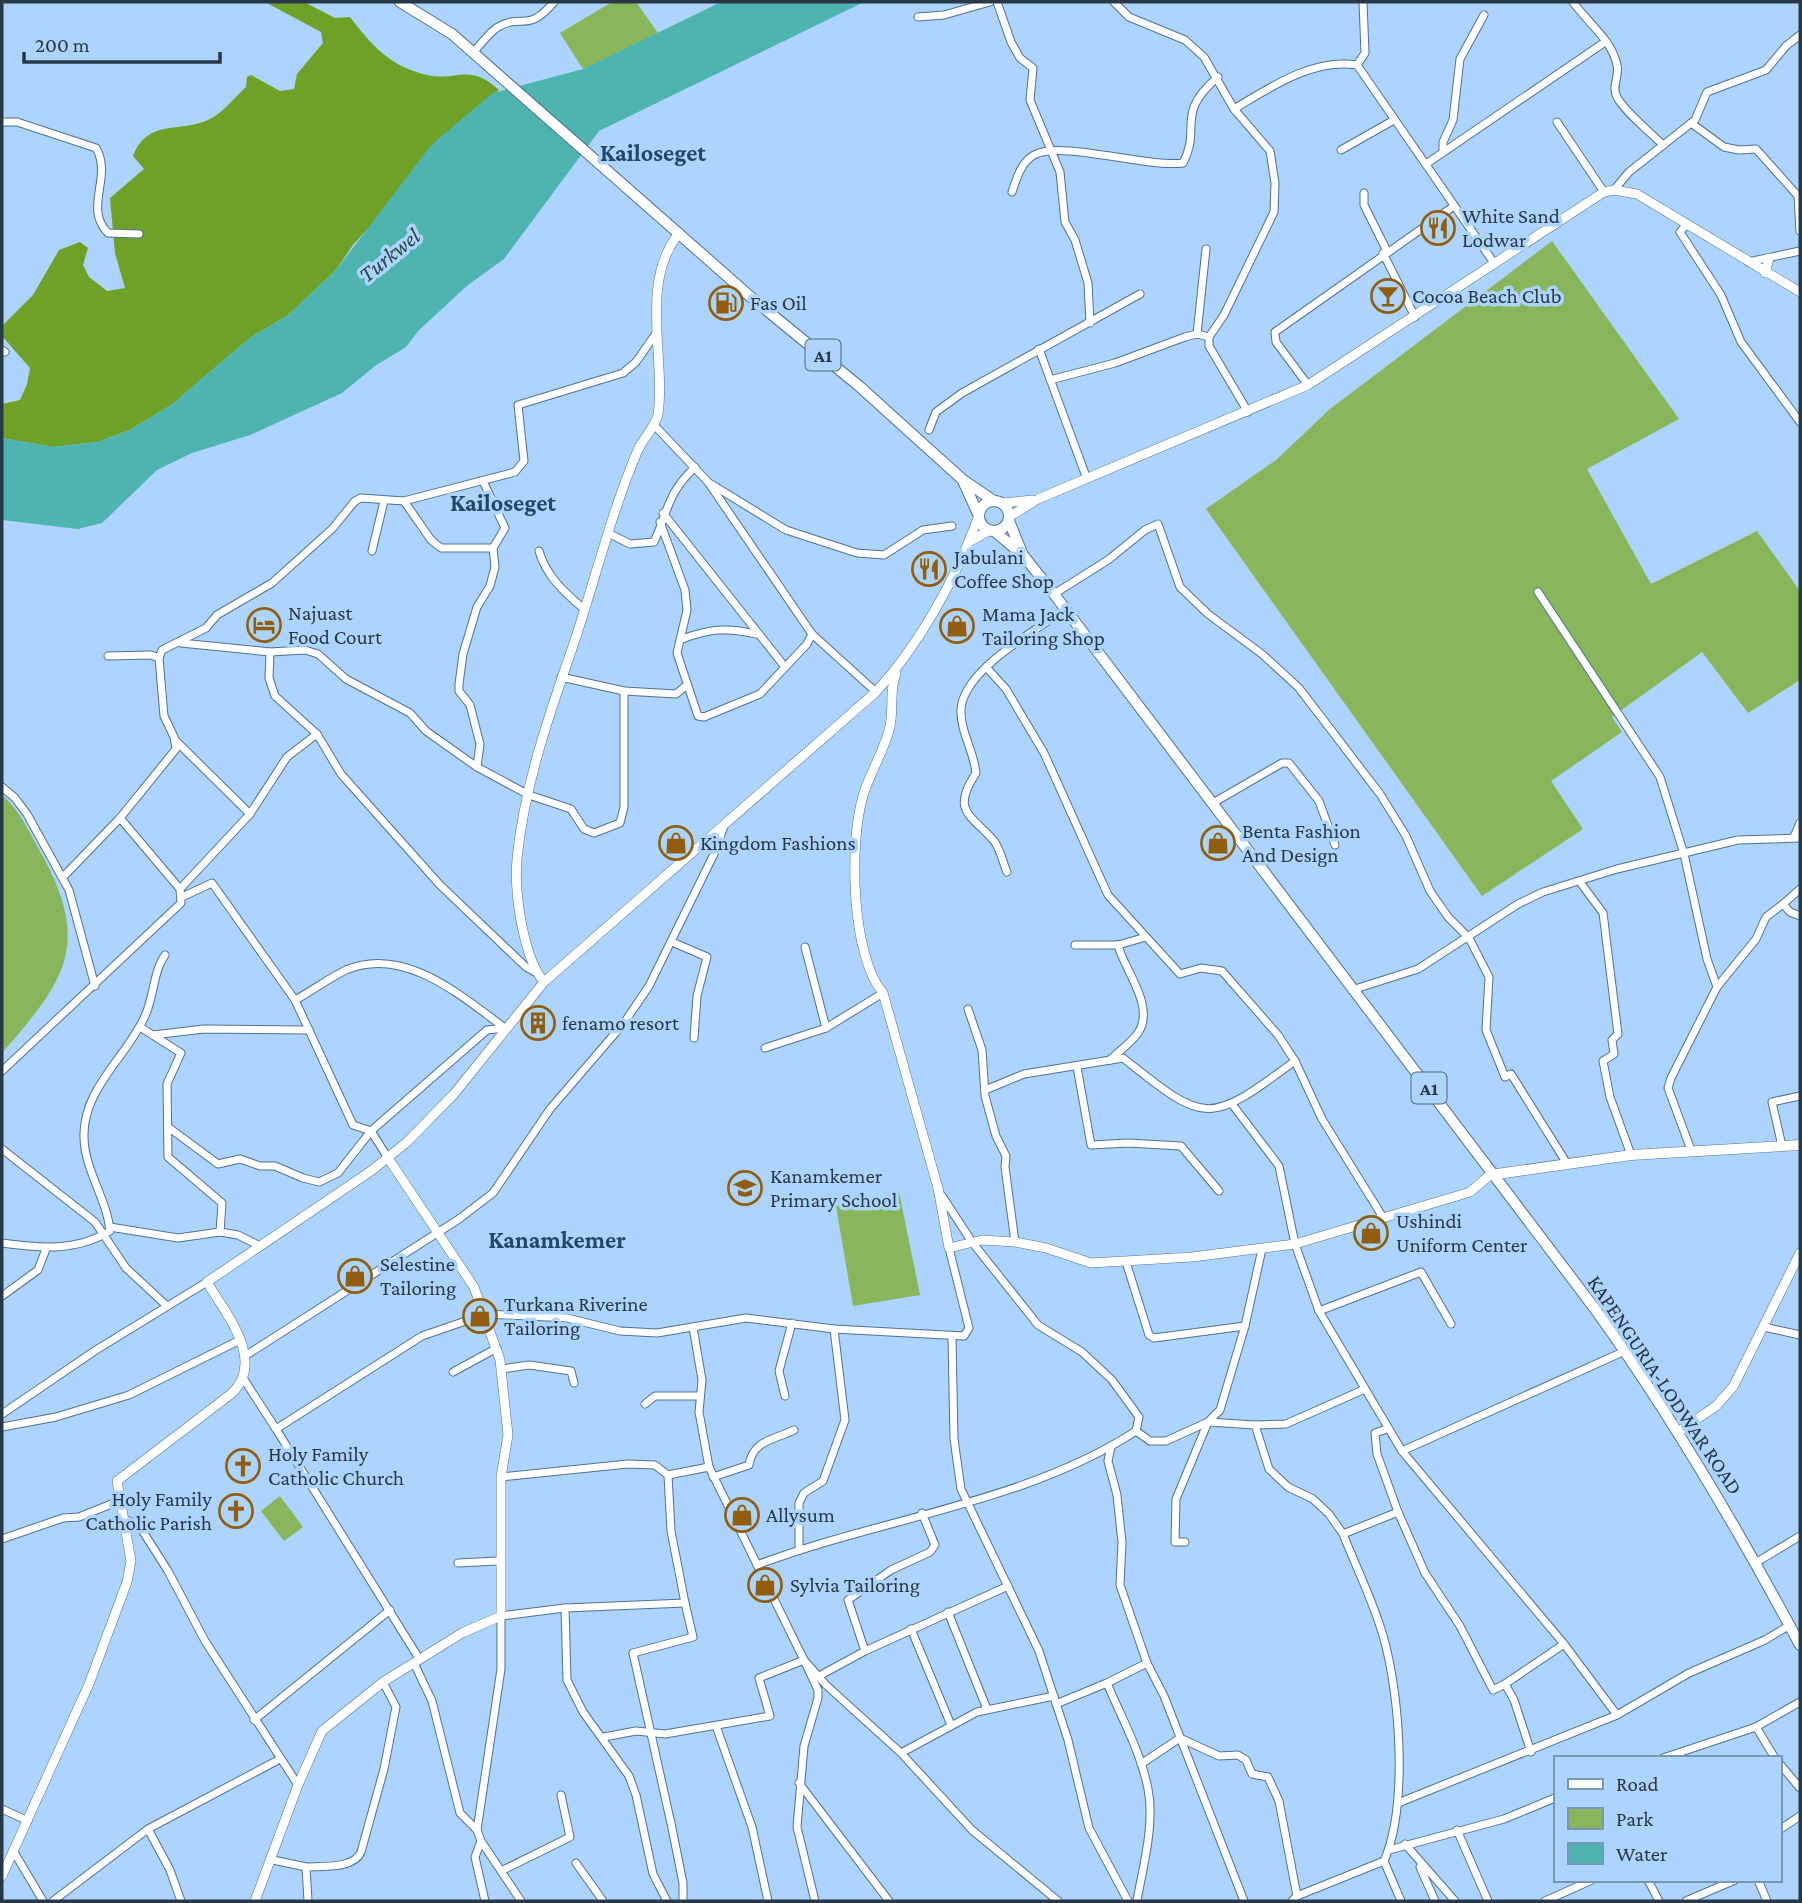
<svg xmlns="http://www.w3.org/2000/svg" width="1802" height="1903" font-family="'Crimson Pro',serif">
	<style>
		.green { fill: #89b55b }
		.forest { fill: #6da128 }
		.water { fill: #4eb4af }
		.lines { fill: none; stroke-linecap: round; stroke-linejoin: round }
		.minor-casing { stroke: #4e7197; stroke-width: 9 }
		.tertiary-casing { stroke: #4e7197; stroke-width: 10 }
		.secondary-casing { stroke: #4e7197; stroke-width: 11 }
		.trunk-casing { stroke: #4e7197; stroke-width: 12 }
		.minor { stroke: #fff; stroke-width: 7 }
		.tertiary { stroke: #fff; stroke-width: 9 }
		.secondary { stroke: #fff; stroke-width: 10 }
		.trunk { stroke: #fff; stroke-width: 10 }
		.labels { text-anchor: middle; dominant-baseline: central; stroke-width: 7; stroke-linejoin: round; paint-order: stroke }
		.shield { fill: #add4fd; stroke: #51677f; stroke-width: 2 }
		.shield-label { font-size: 19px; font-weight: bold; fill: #293849 }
		.poi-label { font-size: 21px; fill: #293849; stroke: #add4fd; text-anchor: start }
		.street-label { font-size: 21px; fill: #293849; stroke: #add4fd }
		.water-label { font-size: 23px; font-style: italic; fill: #274745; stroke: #add4fd }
		.quarter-label { font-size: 24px; font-weight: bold; fill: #244668; stroke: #add4fd }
	</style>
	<rect width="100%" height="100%" fill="#add4fd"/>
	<g class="green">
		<path d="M612,2h24l22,31 -75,36 -23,-36z"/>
		<path d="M1552,241l127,178 -92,50 64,115 106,-53 43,60v89l-52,33 -46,-61 -90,65 10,15 -71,49 32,48 -101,67 -276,-387 70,-49 54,-51z"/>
		<path d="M2,795c18,15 27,37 39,58 51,92 24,128 -39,200z"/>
		<path d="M899,1192l21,103 -67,11 -17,-100z"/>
		<path d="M280,1496l23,31 -19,14 -23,-30z"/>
	</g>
	<path class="forest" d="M265,2h39l31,16 15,-1c21,28 41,50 77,58 32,7 41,-13 72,15l-26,22 -120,133 -17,25 -49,46 -36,21 -80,68 -43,26 -31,11 -44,5 -51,-9v-34l18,-4 7,-16 3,-16 -28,-32v-10l31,-31 26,-45 21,-8 8,6 -5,17 6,12 18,14 18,-3 -10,-35 -5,-55 34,-29 -11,-13c15,-37 44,-23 75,-36 14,-6 27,-23 38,-33l1,-10 4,-2 29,16 14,-2 3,-15 26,-31 -2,-11z"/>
	<path class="water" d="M721,2h143l-265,129 -95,128 -36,26 -49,45 -13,17 -31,19 -33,27 -92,42 -58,18 -35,17 -55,53 -24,6 -76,-9v-82l51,9 44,-5 31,-11 43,-26 80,-68 36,-21 49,-46 96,-126 61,-51 90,-24z"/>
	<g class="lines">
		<g class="minor-casing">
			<g id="minor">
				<path d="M997,2l14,40 9,16 13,10 -3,32 30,72 5,50 10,18 13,43 2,40"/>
				<path d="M1114,2l15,15 56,23 19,17 30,52 36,42 5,32 -1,29 -50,103 -15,22v9l39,66"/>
				<path d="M1573,2c14,20 39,38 44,63 3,11 -6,21 0,32 6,13 34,36 46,48"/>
				<path d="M918,17l26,-2 46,-13"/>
				<path d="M473,52c8,-7 16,-20 25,-25 24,-14 29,7 56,-25"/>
				<path d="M1357,65l8,-12 -2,-51"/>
				<path d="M1234,109c37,-22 79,-51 123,-44l137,198"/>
				<path d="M2,122h15l79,26c17,29 -13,60 12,85l31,1"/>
				<path d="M1557,122l47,70"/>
				<path d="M1691,123l33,24 15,3 17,-1 42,47 2,35"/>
				<path d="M1341,150l53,-30"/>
				<path d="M1443,151v-9l10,-22 7,-61 24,-44"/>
				<path d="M1426,164l179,-122"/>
				<path d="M1614,190l15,-18 66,-52 12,-28 59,-22 20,-24 14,-11"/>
				<path d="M1012,192c4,-12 9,-30 22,-37 27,-15 113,13 149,8 19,-35 -9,-49 35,-86"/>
				<path d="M1364,193v12l23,46"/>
				<path d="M1687,224l-7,8 41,63 20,47 59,80"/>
				<path d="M1383,253l32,64"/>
				<path d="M1748,262l52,-11"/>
				<path d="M1197,334l9,-85"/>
				<path d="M1039,349l48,130"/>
				<path d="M2,350l3,2"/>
				<path d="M1050,380l65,-17 70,-26 12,-3 12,3"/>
				<path d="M1308,385l-32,-43 -1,-10 179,-126"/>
				<path d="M655,426l53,56 104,152 64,58"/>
				<path d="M929,430l7,-18 26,-19 178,-99"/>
				<path d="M711,484l75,46 71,23 27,2 39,-25 29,-4"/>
				<path d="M404,501l27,39 10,8h52l12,-20 -22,-47"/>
				<path d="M663,513l122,154"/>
				<path d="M660,522l25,68 2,20 -10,43 21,63 6,1 56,-23 47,-50 5,-10"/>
				<path d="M608,533l22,11 24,-2c15,-33 13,-48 41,-75"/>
				<path d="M372,551l12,-50"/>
				<path d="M539,551c7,25 26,42 45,58"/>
				<path d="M1538,592l122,185 24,77 23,105 10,28"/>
				<path d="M1054,594l54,-34 37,-30 13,-6 22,63 28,27 54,40 37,34 81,106 26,42 24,55 18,26 21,21 20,39 -3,53 19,47 6,-3 55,88"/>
				<path d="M682,639c27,-10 45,-12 74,-5"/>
				<path d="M181,643l89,9 35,-2 13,4 28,25 64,34 16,18 51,36 52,28 42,14 13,20 10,4 26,-10 4,-16v-116"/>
				<path d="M270,652l-1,26 6,18 42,38 24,40 99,111 86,82 9,5"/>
				<path d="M108,656l43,-1 8,3"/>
				<path d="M986,667l20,22 38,64 64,142 72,79 21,-6 21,3 56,64 17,26 27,58 62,100"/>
				<path d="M561,677l63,14 52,3 11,-9"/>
				<path d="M176,741l74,73"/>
				<path d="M477,767l3,-23 -10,-39 -11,-14v-7l4,-30 14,-47 13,-21 5,-19 -2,-19"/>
				<path d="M2,787l13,11 12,16 42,76 26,96"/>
				<path d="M1213,803l69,-40h7l30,38 16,44"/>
				<path d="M1794,837l6,-14"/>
				<path d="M1007,872c-4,-9 -7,-24 -13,-31 -22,-26 -44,-29 -18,-68 -2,-22 -16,-41 -15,-64 3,-40 74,-77 104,-100"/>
				<path d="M63,877l57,-59 56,-69 -2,-12 -10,-21 -5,-58 3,-8 44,-22 11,-13 55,-32 60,-54 23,-28 6,-3 43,3 111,-29 9,-11 -6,-56 105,-32 13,-11 21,-30"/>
				<path d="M1580,882l23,31 15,121 -6,6 2,14 -11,7 7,36 21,58"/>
				<path d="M180,889l70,-75 37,-57 30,-23"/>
				<path d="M1800,889l-17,15 7,8 10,4"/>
				<path d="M672,942l35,15 -10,39 -3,42"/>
				<path d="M1075,945h43l28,-8"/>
				<path d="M805,947l21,81"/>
				<path d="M1352,990l66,-21 100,-65 25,-12 74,-23 121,-29 62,-2"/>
				<path d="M295,1000c17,-9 34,-22 51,-30 58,-25 115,26 159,58l-18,2 -116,101 17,27"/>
				<path d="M968,1009l14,41 3,46 11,40 10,20 -1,11 10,75"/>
				<path d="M140,1027l41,26 -14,31 1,73 54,46 -2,29 18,3 22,11"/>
				<path d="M153,1035l51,-6 105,1"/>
				<path d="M765,1048l61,-20 57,-35"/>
				<path d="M1110,1060c9,-9 21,-17 28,-27 18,-27 -14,-63 -20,-88"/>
				<path d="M1077,1067l14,78 37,-2 53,3 38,45"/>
				<path d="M2,1071l179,-168 -1,-14 -60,-71"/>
				<path d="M985,1090l39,-16 99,-16c84,67 85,67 172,3"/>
				<path d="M1232,1104l47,62 16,78 24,67 102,-39 30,52"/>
				<path d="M168,1127l50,37 22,-5 20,7h15l28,12 16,4 19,-9 33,-42 -18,-6 -58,-125 -83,-117 -30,14"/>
				<path d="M1782,1146l-10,-44 28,-6"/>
				<path d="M2,1149l93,73 31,46 41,38"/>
				<path d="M1691,1150l-23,-62 3,-10 46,-91 39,-48 10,-22 17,-13"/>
				<path d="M942,1196l30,46 66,83 44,27 30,28 27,37 -3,14"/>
				<path d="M110,1227l68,11 42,-6"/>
				<path d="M2,1243c37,5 74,9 108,-12 -3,-32 -25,-60 -26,-93 -2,-49 43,-81 61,-122 9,-19 8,-44 20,-61"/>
				<path d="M1126,1262l23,73 5,3 91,-12"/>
				<path d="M2,1296l36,-26 8,-21"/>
				<path d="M1319,1311l83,140 162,193 53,71"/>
				<path d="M693,1327l9,53 -3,32 10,55"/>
				<path d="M1764,1327l36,8"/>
				<path d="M952,1337l2,102 7,50 78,162 29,89 21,88 39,73"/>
				<path d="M245,1356l214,-137 34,-26 57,-84 74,-86 25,-37 65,-132 10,-28"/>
				<path d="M502,1369l27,-4 42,6 3,12"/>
				<path d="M453,1372l44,-24"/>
				<path d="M243,1378l33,51 146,-93 64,-22 81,4 53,13 37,2 89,-15 88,11 130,7 5,-8 -20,-80"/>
				<path d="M785,1396l-6,-25 13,-48"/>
				<path d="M645,1404l10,-8h44"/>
				<path d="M2,1414l94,-64 111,-68"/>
				<path d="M1255,1425l31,-1 79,-35"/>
				<path d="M2,1427l54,-10 73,-22 111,-55"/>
				<path d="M276,1429l144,231"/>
				<path d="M1387,1429l-12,4 2,21 21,58 27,61 35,53 33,64 12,-6"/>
				<path d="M1111,1447l-3,14 9,34 5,47 -2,43 27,78 -40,20c14,34 34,69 41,106 7,35 -5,77 -11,112"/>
				<path d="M1402,1451l223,-100"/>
				<path d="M501,1477l127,-13 27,1 13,10 41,-8 95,193 22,25 75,68 71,77 86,71"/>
				<path d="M713,1477l36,-12c4,-25 25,-25 45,-35"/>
				<path d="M124,1520l9,2 9,8 26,41 37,70 93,144"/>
				<path d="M2,1539l61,-21 16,-1 40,-16"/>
				<path d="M1185,1542h-10l1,-43 32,-77 47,3 14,44 19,18 25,12 16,15 14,20"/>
				<path d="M799,1549v-46l5,-10 19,-12 22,-61 -11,-91"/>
				<path d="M1757,1562l43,-26"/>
				<path d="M458,1563l40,-2"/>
				<path d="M757,1565c124,-47 268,-62 379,-134l14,10h16l42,-19 12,-12 25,-84 17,-77"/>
				<path d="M565,1608l2,72 16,32 46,64 7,19 17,79 14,27"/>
				<path d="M948,1612l39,97"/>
				<path d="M911,1629l40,96"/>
				<path d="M865,1651l-17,-51 43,-30 39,-18 5,-7 -13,-32"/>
				<path d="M414,1663l18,38 28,112 17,17"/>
				<path d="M1147,1663l17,33 80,205"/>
				<path d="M819,1676l46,-25 143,-65"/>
				<path d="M1056,1704l51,-21"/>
				<path d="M254,1720l136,-110"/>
				<path d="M716,1726l36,101 16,74"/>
				<path d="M1756,1727l19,31"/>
				<path d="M604,1737l32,-6 29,3 105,-18 -11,-38 45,-18 14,30v8l-14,48 -7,81 18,74"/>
				<path d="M1531,1752l-17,-52 -9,-16 59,-40"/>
				<path d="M901,1753l76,-41 77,-16"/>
				<path d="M1663,1758l93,-31 44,-25"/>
				<path d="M1779,1763l21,25"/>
				<path d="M1141,1764l39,-26 39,18 19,-1 8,5 6,14 16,3 11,24 18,95"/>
				<path d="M799,1783l90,118"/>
				<path d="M1398,1803l219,-88 72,-42 76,-33 25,-15"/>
				<path d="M2,1809l26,12"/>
				<path d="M148,1829l22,41 11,31"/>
				<path d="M1457,1830l31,71"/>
				<path d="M1779,1830l21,-14"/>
				<path d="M481,1841l-6,16 10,44"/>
				<path d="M1405,1844l50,57"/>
				<path d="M1389,1850l115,-31 51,-21"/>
				<path d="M14,1852l29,49"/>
				<path d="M273,1860l33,7 2,34"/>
				<path d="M1384,1861l17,40"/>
				<path d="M576,1863l27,38"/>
				<path d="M306,1867c16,-1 48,2 55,-15l23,-83 12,-62 -13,-25"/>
				<path d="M1420,1867l15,34"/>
				<path d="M501,1871l69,-34 -9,-42"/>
				<path d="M1648,1880l11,21"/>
				<path d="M1758,1880l9,21"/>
				<path d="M53,1901l95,-72 132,-70"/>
				<path d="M521,1901l-40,-60 -4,-11 24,-161v-53l64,-8 120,-5 -14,-72 -3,-56"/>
				<path d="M683,1901v-18l-11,-55 -39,-175 60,-16 -8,-34"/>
				<path d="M1292,1901l5,-5 87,-35c25,-57 16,-179 -5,-238 -10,-30 -24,-59 -36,-89l55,-22"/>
				<path d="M1545,1901l47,-21"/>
				<path d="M1686,1901l49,-21"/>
			</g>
		</g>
		<g class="tertiary-casing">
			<g id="tertiary">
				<path d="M1765,273l4,-15"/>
				<path d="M1002,503l31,-3"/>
				<path d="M1009,517l29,-18 270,-114 296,-193 10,-2 23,4 163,98"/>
				<path d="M969,542l21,-12"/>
				<path d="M896,674c-7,17 -2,33 -6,52 -5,24 -20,46 -27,70 -14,47 -12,159 20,197l55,195 11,60 33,-8 33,2 31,6 45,15 101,-6 103,-13 162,-48 13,-4 20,-17"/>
				<path d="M544,982c-21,-25 -30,-90 -27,-123 7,-73 33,-147 57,-216 21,-63 37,-129 63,-191 6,-14 17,-23 21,-37 8,-59 -19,-132 21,-182"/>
				<path d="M1678,1432l38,-26 17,-19 67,-134"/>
				<path d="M2,1876l87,-192 38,-102 4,-21 -14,-80 114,-87c36,-33 -6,-81 -24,-112l164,-111 36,-29 47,-48 90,-112 332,-290c44,-48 80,-114 102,-174"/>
				<path d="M255,1901l43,-116 24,-54 61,-49 79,-49 39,-17v-139l7,-42 -8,-75 -26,-73 -86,-129"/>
			</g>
		</g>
		<g class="secondary-casing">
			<path id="secondary" d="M1490,1175l141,-20 169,-10"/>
		</g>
		<g class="trunk-casing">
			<g id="trunk">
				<path d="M400,2l52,32 301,265 106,87 104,94 31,21"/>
				<path d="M964,483l14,31"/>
				<circle cx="994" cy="516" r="15"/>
				<path d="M1009,521l13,32"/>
				<path d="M994,531l29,24 31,39 541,715c77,107 143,220 205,336"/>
			</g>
		</g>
		<use href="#minor" class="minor"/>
		<use href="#tertiary" class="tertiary"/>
		<use href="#secondary" class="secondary"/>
		<use href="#trunk" class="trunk"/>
	</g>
	<defs>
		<g id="restaurant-ring" transform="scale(1.75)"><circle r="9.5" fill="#add4fd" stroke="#915e0f" stroke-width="1.5"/><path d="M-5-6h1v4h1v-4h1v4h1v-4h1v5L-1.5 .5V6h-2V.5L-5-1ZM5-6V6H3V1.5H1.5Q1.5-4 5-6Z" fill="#915e0f"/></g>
		<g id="bar-ring" transform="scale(1.75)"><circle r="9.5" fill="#add4fd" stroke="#915e0f" stroke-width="1.5"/><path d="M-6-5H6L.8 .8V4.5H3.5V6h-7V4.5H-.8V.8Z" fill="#915e0f"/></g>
		<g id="fuel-ring" transform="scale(1.75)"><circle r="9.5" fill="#add4fd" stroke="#915e0f" stroke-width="1.5"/><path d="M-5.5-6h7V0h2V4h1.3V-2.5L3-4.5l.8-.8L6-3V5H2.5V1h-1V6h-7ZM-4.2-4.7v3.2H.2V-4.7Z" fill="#915e0f"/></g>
		<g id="hotel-ring" transform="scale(1.75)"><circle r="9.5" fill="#add4fd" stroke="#915e0f" stroke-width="1.5"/><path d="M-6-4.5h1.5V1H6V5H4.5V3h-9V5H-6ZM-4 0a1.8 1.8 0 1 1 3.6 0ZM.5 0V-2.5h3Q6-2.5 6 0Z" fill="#915e0f"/></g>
		<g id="shop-ring" transform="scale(1.75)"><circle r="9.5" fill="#add4fd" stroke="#915e0f" stroke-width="1.5"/><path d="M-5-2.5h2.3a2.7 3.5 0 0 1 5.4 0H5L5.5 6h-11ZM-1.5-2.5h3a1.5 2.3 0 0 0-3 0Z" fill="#915e0f"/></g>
		<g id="building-ring" transform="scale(1.75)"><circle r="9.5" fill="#add4fd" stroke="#915e0f" stroke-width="1.5"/><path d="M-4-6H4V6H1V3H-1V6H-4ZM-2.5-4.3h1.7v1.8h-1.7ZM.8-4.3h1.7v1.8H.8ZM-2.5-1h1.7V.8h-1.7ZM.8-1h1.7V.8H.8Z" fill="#915e0f"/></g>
		<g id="school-ring" transform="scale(1.75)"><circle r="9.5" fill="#add4fd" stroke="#915e0f" stroke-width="1.5"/><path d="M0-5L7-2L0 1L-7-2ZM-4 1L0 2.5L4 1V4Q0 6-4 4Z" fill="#915e0f"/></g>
		<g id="church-ring" transform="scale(1.75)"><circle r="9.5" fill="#add4fd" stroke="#915e0f" stroke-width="1.5"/><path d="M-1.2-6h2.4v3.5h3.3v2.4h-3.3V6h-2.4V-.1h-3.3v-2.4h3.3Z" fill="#915e0f"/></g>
	</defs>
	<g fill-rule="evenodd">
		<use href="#restaurant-ring" x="1438" y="228"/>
		<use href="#bar-ring" x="1388" y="296"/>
		<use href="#fuel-ring" x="726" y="303"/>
		<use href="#restaurant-ring" x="929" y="569"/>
		<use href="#hotel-ring" x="264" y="625"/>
		<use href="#shop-ring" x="957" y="626"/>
		<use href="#shop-ring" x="676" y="843"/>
		<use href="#shop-ring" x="1218" y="843"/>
		<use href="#building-ring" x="538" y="1023"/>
		<use href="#school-ring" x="745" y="1188"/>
		<use href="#shop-ring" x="1371" y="1233"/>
		<use href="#shop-ring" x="355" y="1276"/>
		<use href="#shop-ring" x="480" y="1316"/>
		<use href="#church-ring" x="243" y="1466"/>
		<use href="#church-ring" x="236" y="1511"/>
		<use href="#shop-ring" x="742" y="1515"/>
		<use href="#shop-ring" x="765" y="1585"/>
	</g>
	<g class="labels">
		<g class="shield">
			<rect x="805.5" y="339.5" width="35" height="31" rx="5"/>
			<rect x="1411.5" y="1072.5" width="35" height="31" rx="5"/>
		</g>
		<g class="shield-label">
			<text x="823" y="355">A1</text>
			<text x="1429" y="1088">A1</text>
		</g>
		<g class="poi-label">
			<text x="1462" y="216">White Sand<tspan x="1462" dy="24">Lodwar</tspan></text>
			<text x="1412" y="296">Cocoa Beach Club</text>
			<text x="750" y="303">Fas Oil</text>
			<text x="954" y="557">Jabulani<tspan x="954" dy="24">Coffee Shop</tspan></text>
			<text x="288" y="613">Najuast<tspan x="288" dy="24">Food Court</tspan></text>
			<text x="982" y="614">Mama Jack<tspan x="982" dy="24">Tailoring Shop</tspan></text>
			<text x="1242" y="831">Benta Fashion<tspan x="1242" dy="24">And Design</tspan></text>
			<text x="700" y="843">Kingdom Fashions</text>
			<text x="562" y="1023">fenamo resort</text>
			<text x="770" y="1176">Kanamkemer<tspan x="770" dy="24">Primary School</tspan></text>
			<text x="1396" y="1221">Ushindi<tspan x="1396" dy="24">Uniform Center</tspan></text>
			<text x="380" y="1264">Selestine<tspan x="380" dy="24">Tailoring</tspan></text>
			<text x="504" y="1304">Turkana Riverine<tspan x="504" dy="24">Tailoring</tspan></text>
			<text x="268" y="1454">Holy Family<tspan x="268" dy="24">Catholic Church</tspan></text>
			<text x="212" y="1499" text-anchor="end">Holy Family<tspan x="212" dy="24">Catholic Parish</tspan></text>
			<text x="766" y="1515">Allysum</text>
			<text x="790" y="1585">Sylvia Tailoring</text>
		</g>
		<g class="street-label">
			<text transform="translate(1665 1385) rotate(56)">KAPENGURIA-LODWAR ROAD</text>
		</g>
		<g class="water-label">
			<text transform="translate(389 255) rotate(-39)">Turkwel</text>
		</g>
		<g class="quarter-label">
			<text x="653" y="152">Kailoseget</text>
			<text x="503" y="502">Kailoseget</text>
			<text x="557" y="1239">Kanamkemer</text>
		</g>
	</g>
	<rect width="1802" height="1903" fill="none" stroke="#293849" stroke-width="7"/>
	<rect x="1554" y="1756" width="228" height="126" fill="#add4fd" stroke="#7896b5" stroke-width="2"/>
	<rect x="1568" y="1779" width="35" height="10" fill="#ffffff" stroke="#7896b5" stroke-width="2"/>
	<text x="1616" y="1791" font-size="21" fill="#293849">Road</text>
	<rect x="1568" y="1808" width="35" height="21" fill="#89b55b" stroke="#7896b5" stroke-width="2"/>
	<text x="1616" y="1826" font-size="21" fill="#293849">Park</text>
	<rect x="1568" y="1843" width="35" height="21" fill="#4eb4af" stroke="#7896b5" stroke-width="2"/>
	<text x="1616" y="1861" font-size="21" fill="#293849">Water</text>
	<path d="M24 52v10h196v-10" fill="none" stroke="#293849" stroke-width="3.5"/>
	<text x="35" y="52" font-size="21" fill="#293849" stroke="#add4fd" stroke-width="5" paint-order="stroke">200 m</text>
</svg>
